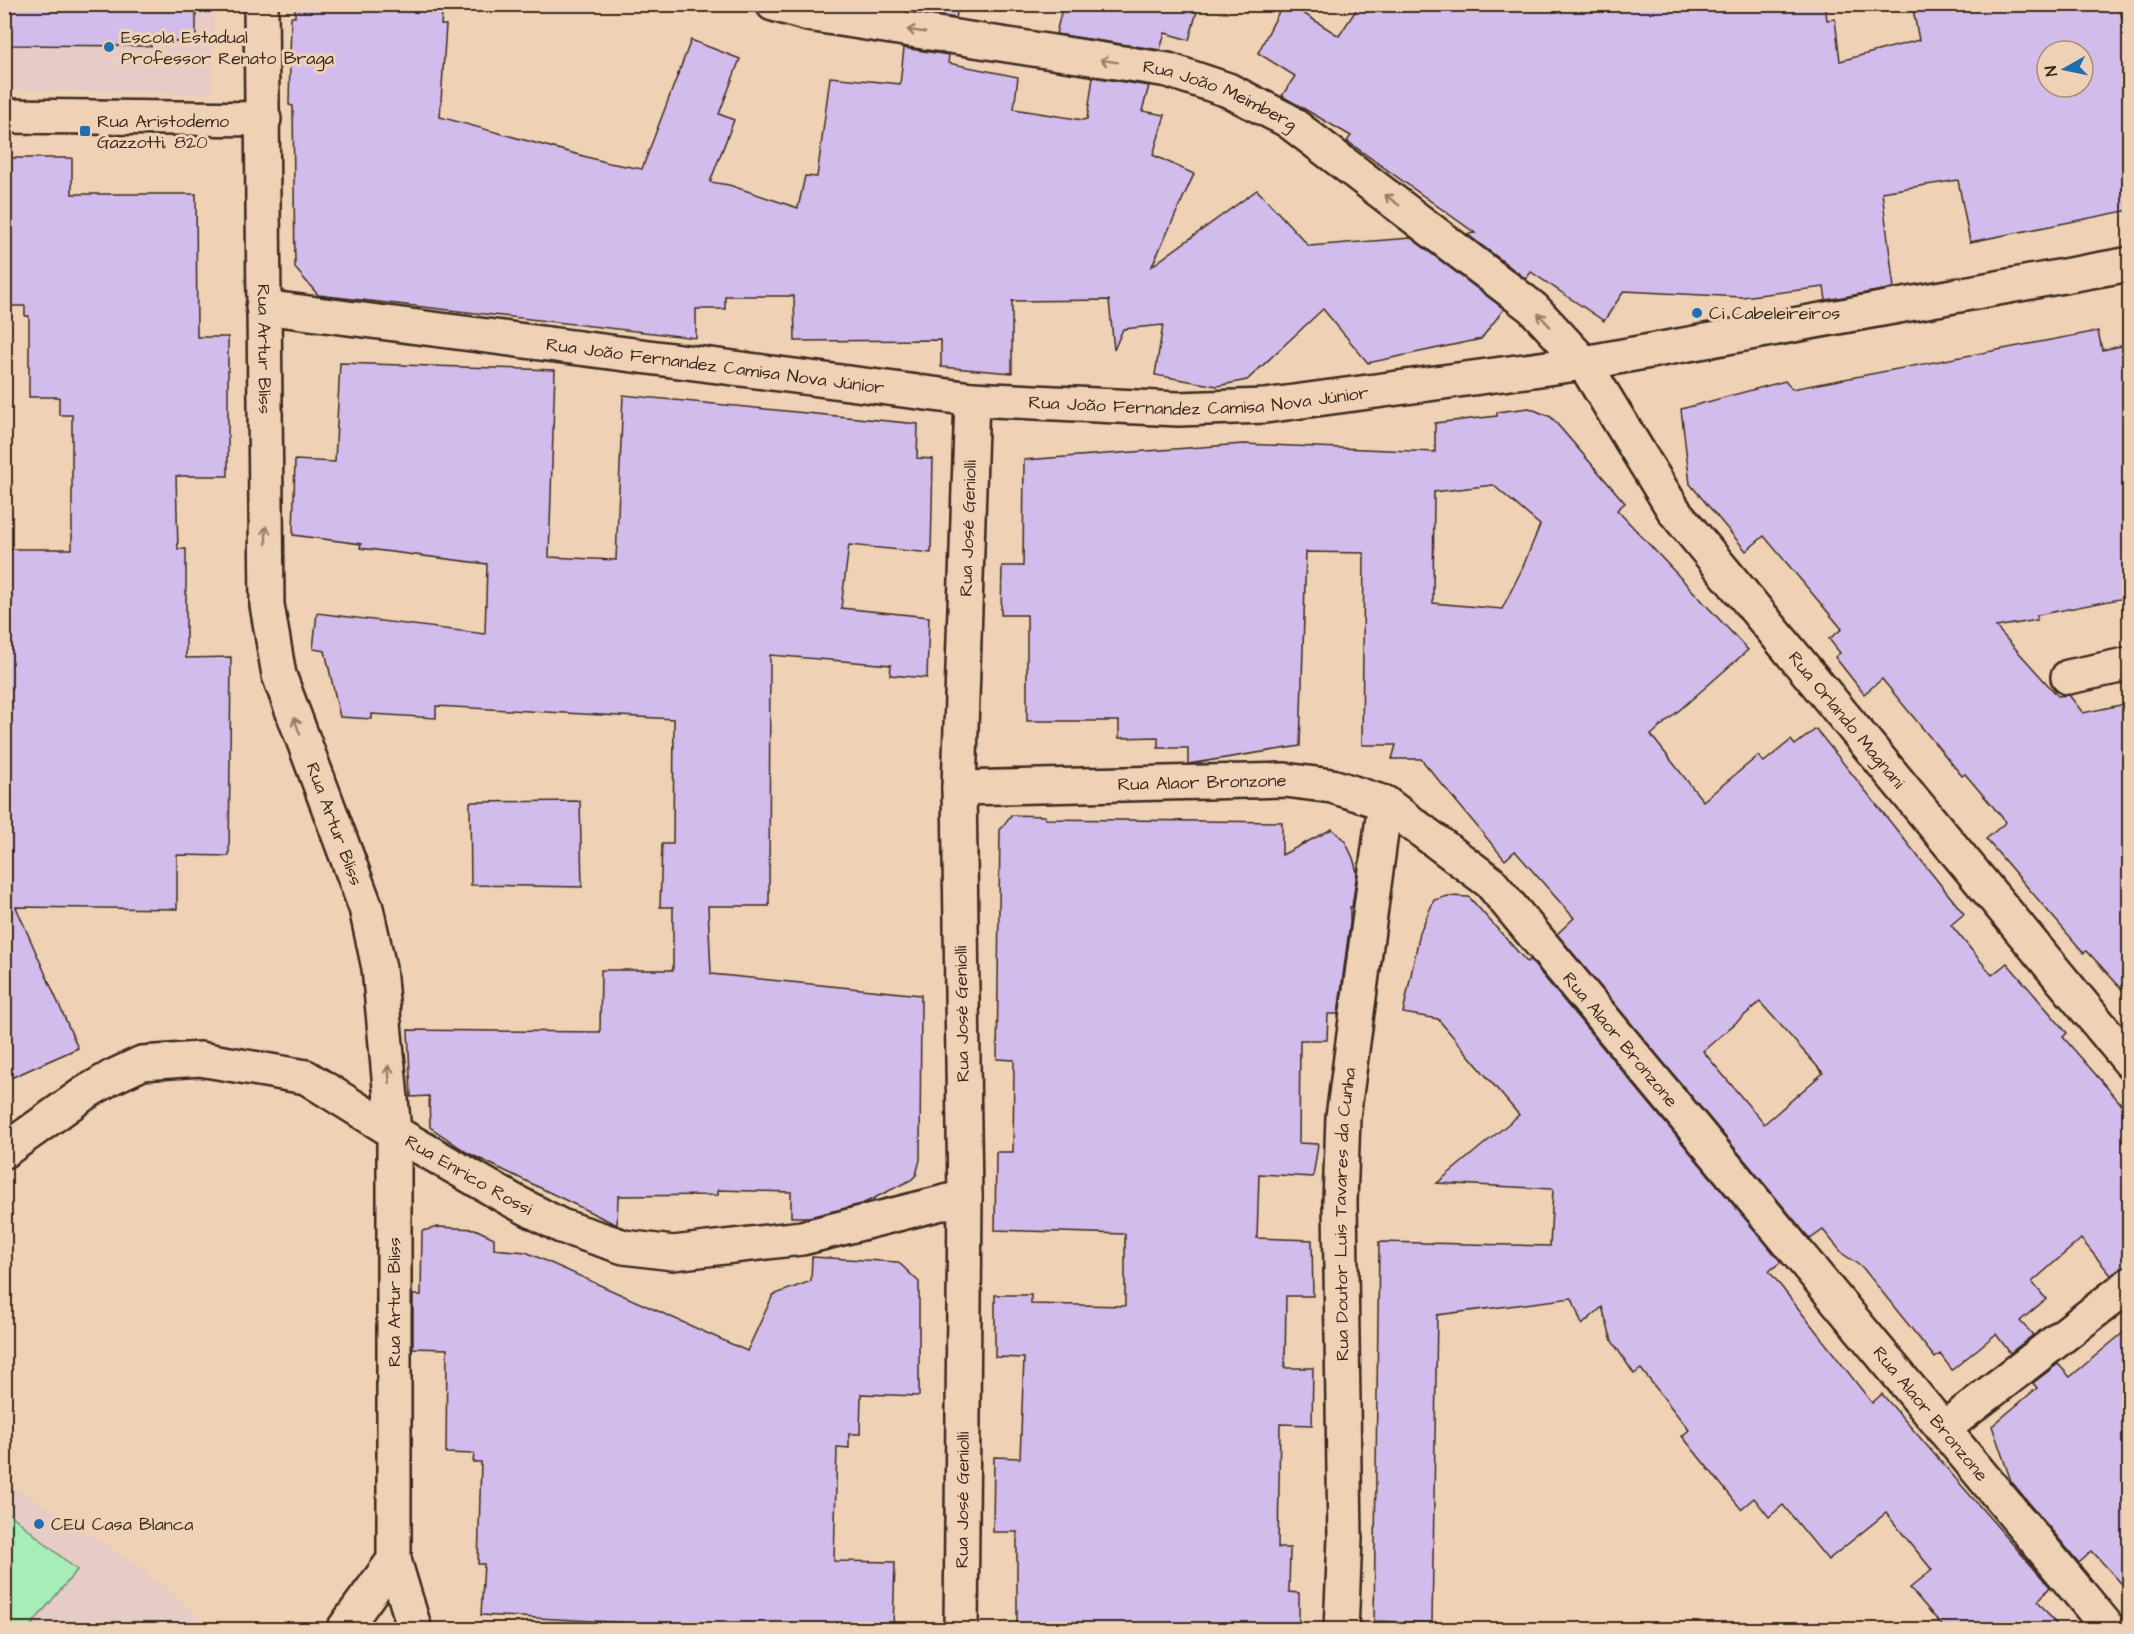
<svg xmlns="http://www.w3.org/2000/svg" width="2134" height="1634" font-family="'Architects Daughter',sans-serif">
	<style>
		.built { fill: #e6cbc6 }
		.pitch { fill: #a7edb9; stroke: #718c6c; stroke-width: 1.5 }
		.building { fill: #d2bceb; stroke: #3b2a1e; stroke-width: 1.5; fill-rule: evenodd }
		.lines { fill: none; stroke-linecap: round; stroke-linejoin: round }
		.minor-casing { stroke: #3b2a1e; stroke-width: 38 }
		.minor { stroke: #efd1b6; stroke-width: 33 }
		.oneway { stroke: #957e6a }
		.poi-dot { fill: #1f6fb2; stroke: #efd1b6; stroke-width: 2 }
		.labels { text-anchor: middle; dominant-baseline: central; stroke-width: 6; stroke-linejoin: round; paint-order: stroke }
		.poi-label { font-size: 18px; fill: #3b2a1e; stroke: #efd1b6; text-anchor: start }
		.street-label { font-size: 18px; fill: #3b2a1e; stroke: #efd1b6 }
	</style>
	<rect width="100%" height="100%" fill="#efd1b6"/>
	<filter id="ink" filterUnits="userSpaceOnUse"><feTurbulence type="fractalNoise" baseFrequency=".0167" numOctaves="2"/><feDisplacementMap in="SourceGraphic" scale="12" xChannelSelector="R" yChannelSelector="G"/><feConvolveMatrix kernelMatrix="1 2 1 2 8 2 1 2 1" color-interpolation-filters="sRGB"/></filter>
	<g filter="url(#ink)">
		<g class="built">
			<path d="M5,5h210l-3,89 -207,-5z"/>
			<path d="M4,1480l138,89 70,60h-207z"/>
		</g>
		<path class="pitch" d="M4,1509l73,61 -49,59h-23z"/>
		<g class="building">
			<path d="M4,4h192v37h-44l-1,5 -147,-1z"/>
			<path d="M295,4h148l-2,21h5l-6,92 169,46 33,6 49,-129 49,19 -21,55 15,6 -24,62 19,3 69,23 7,-32 12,1 13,-100 70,7 4,-36 45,7 -1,8 70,14 -4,32 69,11 4,-1 6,-42 56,9 -7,25 23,4 -12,40 41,19 -42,92 105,-76 52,56 102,-8 93,71 -23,30 -113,24 -45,-54 -76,71 -30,6 -62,-11 8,-50 -40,4 -9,21 -5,-50 -97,1v72l-71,-6v-27l-146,1 -1,-45h-69v13h-29v29l-378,-43 -23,-27 -2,-162 -4,-1 2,-88h4z"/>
			<path d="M909,4h50l-3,14 -48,-7z"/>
			<path d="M1063,4h136l-10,36 -24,-7 -5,17 -104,-16z"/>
			<path d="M1283,4h6l50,32 21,-32h465l2,16 8,-1 5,42 79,-21 -7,-36h207l11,58v148l-160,32 -12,-62 -76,12 12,96 -68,12 -2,-13 -82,10 -118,-6 -20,30 -73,-49 -5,7 -59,-45 8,-1 -128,-92 4,-5 -69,-40 13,-20 -37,-23zM2047,51h36v36h-36z"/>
			<path d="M4,158h68v36h124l1,143h31v139h-52l2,73h8v109l45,-1 -2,199 -52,-1v54l-161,-2 62,141 -74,33v-532h68v-134h-13v-18h-30v-81h-4v-10h-18z"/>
			<path d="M2098,331l4,19 28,-6v253l-93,18v5l-41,7 62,69 11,-1 14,18 47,-10v295l-43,-47 -3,2 -98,-114 20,-17 -41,-48 -3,2 -80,-97 -18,15 -29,-37 5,-4 -11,-14 13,-10 -78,-93 -18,15 -56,-67 -9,-75 104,-28 7,8z"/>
			<path d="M340,363l215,7 -6,187 67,3 7,-165 295,29 -1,34 16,1 -2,94 -82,-8 -8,63 88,9 -2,61 -37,-3 1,-10 -121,-10 -1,251h-61l3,68 210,21 -1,165 -4,15 -5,5 -49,24 -53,13h-18v-25l-73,-2v5l-100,1 -1,29 -149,-72 -38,-26 -1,-31 -18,1 -3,-67 192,2 1,-62h72v-63h-13l2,-63h11l1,-125 -238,-13v12l-64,-4v5l-32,-2 -15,-66 -12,-2 4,-36 168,21 2,-70 -127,-16 1,-4 -68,-9 2,-75 40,2z"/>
			<path d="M1529,408l22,9 74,86 -8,7 131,140 -97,85 52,66 55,-45 6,6 27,-22 4,5 21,-16 148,185 -13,11 41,50 15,-12 60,70 -4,4 67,77v152l-19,9 -30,-36 -49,43 14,17 -26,22 13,14 -23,18 -14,-19 -44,36 -12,-16 -5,4 -72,-90 -20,-14 -20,-24 -13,9 -253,-305 17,-16 -59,-67 -10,9 -84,-101h-29l4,-14h-34l2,-192 -58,-1 -6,194 -112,18v-16h-30v-11l-39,1v-17h-92v-106h-26l1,-49h21l1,-106 219,-16 192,8v-29l62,-7v-4zM1493,485l47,40 -18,44 -20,40 -69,-6 1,-111zM1760,1002l63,71 -59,51 -61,-73z"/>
			<path d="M580,801l2,86 -111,-2 -1,-83z"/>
			<path d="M1011,815l34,1v3l237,3v33l50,-26 13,12 8,17 4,14 -5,35h-2v15l-12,92h-10l-1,26h-27l-1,103 19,1 -5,33 -54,-3 -2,64 55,2 1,56h-27l-1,72h28l-1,57 -32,-1 -2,124h12l-1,44 10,1v36h-282v-97h-24l1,-75 26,1 4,-100 -29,-1v-62h36v9l94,2v-72l-130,-4 1,-78h17l1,-92 -17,-1 3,-229z"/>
			<path d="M1448,896l21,1 58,65 3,-2 251,302 -12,9 103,132 10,-9 168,193 -12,14 22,28h-115l-35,-41 22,-18 -46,-57 -58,47 -45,-55 -14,12 -15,-19 -13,11 -59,-73 7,-6 -48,-61 -7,5 -22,-33 -10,-34 -20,18 -10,-27 -135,17 -5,308 -58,-2 5,-379 171,4 3,-57 -116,-6 82,-68 -81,-96 -35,-6 17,-81 14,-32z"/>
			<path d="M438,1227l37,2 19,9v11l32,3 221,99 26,-56 38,-14 1,-24 86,5 21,20v114l-58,-2 -1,40h-11v14l-12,-1 -3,114 61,1 -2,67h-264v-6l-148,-8 3,-51h-6l3,-102h-8l1,-8 -28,-1 1,-104 -34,-1v-53h8l1,-64z"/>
			<path d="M2130,1327v266l-38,-42 -13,12 -68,-82 -19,-55 45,-38 -4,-5 25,-19 12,13z"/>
		</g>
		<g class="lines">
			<g class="minor-casing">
				<g id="minor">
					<path id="s1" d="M261,4l6,601 12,70 87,233 13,60 15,164v428l-51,70"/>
					<path id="s2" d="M773,4l35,10 360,56 60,20 59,30 246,188 51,55 91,149 455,550"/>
					<path d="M4,116l260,3"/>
					<path id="s3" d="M263,307l709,92 206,10 87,-3 319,-43 546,-99"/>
					<path d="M2068,677l62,-13"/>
					<path id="s4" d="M959,788l326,-8 47,6 53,17 105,79 620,748"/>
					<path id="s5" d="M4,1151l81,-58 27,-16 30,-14 58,-4 106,18 88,55 116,67 51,27 63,21 49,6 129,-15 163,-41"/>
					<path d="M1943,1429l187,-145"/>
					<path d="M394,1560l21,70"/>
					<path id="s6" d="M961,1630l4,-433 -6,-409 13,-389"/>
					<path id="s7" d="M1341,1630l4,-92 -5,-336 3,-85 42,-314"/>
				</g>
			</g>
			<use href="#minor" class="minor"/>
		</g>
		<defs><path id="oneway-shaft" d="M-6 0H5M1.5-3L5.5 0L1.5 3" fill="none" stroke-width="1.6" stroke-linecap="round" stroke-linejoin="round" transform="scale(1.5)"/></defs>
		<g class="oneway">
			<use href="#oneway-shaft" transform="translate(916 31) rotate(-171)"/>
			<use href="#oneway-shaft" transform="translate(1109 61) rotate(-171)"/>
			<use href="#oneway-shaft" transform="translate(1392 200) rotate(-143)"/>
			<use href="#oneway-shaft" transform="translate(1544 320) rotate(-133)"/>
			<use href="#oneway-shaft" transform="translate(266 535) rotate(-91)"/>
			<use href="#oneway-shaft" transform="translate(297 726) rotate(-110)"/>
			<use href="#oneway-shaft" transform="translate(389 1074) rotate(-95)"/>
		</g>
	</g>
	<g class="poi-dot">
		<circle cx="109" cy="47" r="6"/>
		<rect x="79" y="125" width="12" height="12" rx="3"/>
		<circle cx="1697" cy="313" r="6"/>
		<circle cx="39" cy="1524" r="6"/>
	</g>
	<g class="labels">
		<g class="poi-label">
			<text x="121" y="37">Escola Estadual<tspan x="121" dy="21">Professor Renato Braga</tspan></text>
			<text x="97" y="121">Rua Aristodemo<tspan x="97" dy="21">Gazzotti, 820</tspan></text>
			<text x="1709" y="313">Ci Cabeleireiros</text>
			<text x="51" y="1524">CEU Casa Blanca</text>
		</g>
		<g class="street-label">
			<text stroke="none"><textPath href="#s2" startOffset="458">Rua João Meimberg</textPath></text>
			<text stroke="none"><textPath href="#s1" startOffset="345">Rua Artur Bliss</textPath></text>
			<text stroke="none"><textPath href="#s3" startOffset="456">Rua João Fernandez Camisa Nova Júnior</textPath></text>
			<text stroke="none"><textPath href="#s3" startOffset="942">Rua João Fernandez Camisa Nova Júnior</textPath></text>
			<text stroke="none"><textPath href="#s6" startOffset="1102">Rua José Geniolli</textPath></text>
			<text stroke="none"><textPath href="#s2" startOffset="1359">Rua Orlando Magnani</textPath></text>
			<text stroke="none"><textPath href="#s4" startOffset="243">Rua Alaor Bronzone</textPath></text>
			<text stroke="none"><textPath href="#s1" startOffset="831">Rua Artur Bliss</textPath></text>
			<text transform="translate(962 1014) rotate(-91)">Rua José Geniolli</text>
			<text stroke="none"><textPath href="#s4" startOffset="765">Rua Alaor Bronzone</textPath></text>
			<text stroke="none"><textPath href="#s5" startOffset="520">Rua Enrico Rossi</textPath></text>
			<text stroke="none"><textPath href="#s7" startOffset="416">Rua Doutor Luis Tavares da Cunha</textPath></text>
			<text transform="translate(394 1302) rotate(-90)">Rua Artur Bliss</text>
			<text stroke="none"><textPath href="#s4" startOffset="1251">Rua Alaor Bronzone</textPath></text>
			<text stroke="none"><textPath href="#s6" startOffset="130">Rua José Geniolli</textPath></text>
		</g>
	</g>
	<rect width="2134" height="1634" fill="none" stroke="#efd1b6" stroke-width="24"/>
	<rect x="12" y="12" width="2110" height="1610" fill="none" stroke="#3b2a1e" stroke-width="2" filter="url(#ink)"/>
	<g transform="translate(2065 69) rotate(261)"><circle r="28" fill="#efd1b6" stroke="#a78e79" stroke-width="1.5"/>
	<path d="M0-4.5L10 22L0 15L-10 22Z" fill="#1f6fb2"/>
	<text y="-9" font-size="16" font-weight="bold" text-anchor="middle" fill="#3b2a1e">N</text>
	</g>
</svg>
